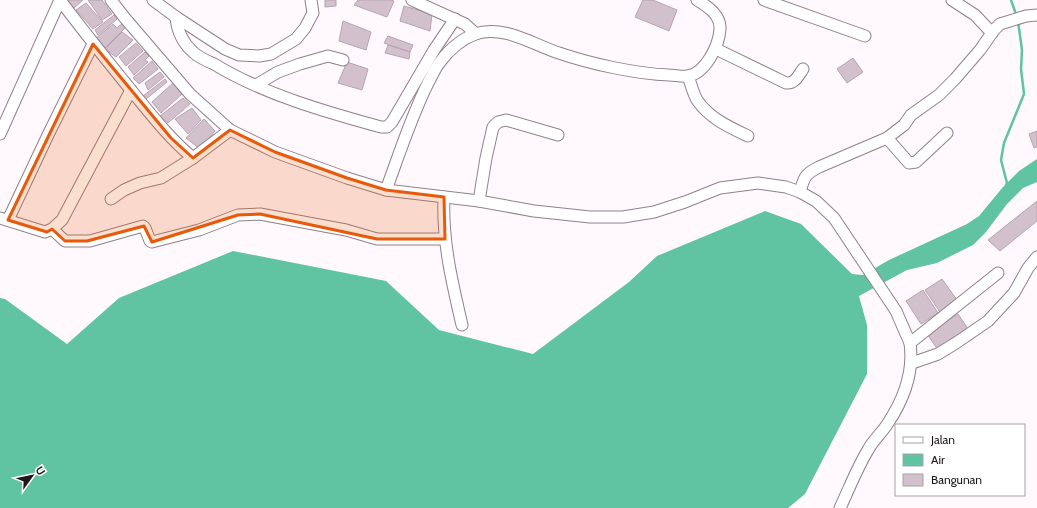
<svg xmlns="http://www.w3.org/2000/svg" width="1037" height="508" font-family="Cabin,sans-serif">
	<style>
		.water { fill: #60c3a2 }
		.lines { fill: none; stroke-linecap: round; stroke-linejoin: round }
		.stream { stroke: #60c3a2; stroke-width: 2.5 }
		.building { fill: #d2c1cd; stroke: #b6a5b1 }
		.minor-casing { stroke: #90808b; stroke-width: 13 }
		.minor { stroke: #fff; stroke-width: 11 }
		.marked { fill: #e8590c; fill-opacity: 0.2; stroke: #e8590c; stroke-width: 3; stroke-linejoin: round }
	</style>
	<rect width="100%" height="100%" fill="#fff8fd"/>
	<path class="water" d="M1037,159v23l-14,6 -16,16 -21,28 -13,13 -36,18 -30,7 -48,26 8,29v49l-62,120 -17,14h-788v-210l5,1 62,45 52,-46 114,-47 153,30 53,49 94,24 96,-72 28,-26 108,-45 36,13 51,50 11,1 26,-15 78,-36 12,-8 24,-29 16,-16z"/>
	<g class="lines">
		<g class="stream">
			<path d="M1011,0l6,17"/>
			<path d="M1006,185l1,-2 -6,-23 3,-17 20,-49 -3,-25 1,-19 -4,-29"/>
		</g>
	</g>
	<g class="building">
		<path d="M67,0h16l-9,8z"/>
		<path d="M88,0h14l10,14 -10,6z"/>
		<path d="M325,0h11v6l-11,1z"/>
		<path d="M358,0h33l3,1 -7,16 -33,-12z"/>
		<path d="M643,0h10l24,10 -8,21 -34,-14z"/>
		<path d="M86,3l17,19 -10,7 -17,-19z"/>
		<path d="M404,6l28,8 -2,17 -30,-10z"/>
		<path d="M114,15l3,4 -19,16 -3,-5z"/>
		<path d="M343,21l28,11 -5,18 -27,-9z"/>
		<path d="M123,23l3,4 -23,23 -8,-11 18,-15 4,4z"/>
		<path d="M122,32l11,8 -17,17 -11,-8z"/>
		<path d="M388,36l25,9 -3,7 -26,-9z"/>
		<path d="M136,43l7,8 -17,15 -7,-9z"/>
		<path d="M388,45l22,7 -1,7 -24,-6z"/>
		<path d="M145,52l4,4 -4,4 3,2 -14,13 -6,-8z"/>
		<path d="M853,58l10,14 -16,11 -10,-14z"/>
		<path d="M152,61l6,8 -19,15 -6,-6z"/>
		<path d="M347,62l21,7 -6,21 -24,-7z"/>
		<path d="M160,72l4,5 -16,13 -3,-7z"/>
		<path d="M165,79l2,3 -21,17 -3,-3z"/>
		<path d="M173,83l9,11 -21,19 -9,-11z"/>
		<path d="M183,98l7,6 -22,19 -8,-7z"/>
		<path d="M192,108l9,12 -13,14 -13,-15z"/>
		<path d="M204,119l11,12 -15,18 -14,-11z"/>
		<path d="M1037,131v16l-3,1 -5,-14z"/>
		<path d="M1037,201v20l-37,30 -12,-11z"/>
		<path d="M942,279l15,21 -17,12 -15,-22z"/>
		<path d="M923,290l15,23 -17,11 -15,-23z"/>
		<path d="M958,314l10,15 -30,21 -11,-16z"/>
	</g>
	<g class="lines">
		<g class="minor-casing">
			<g id="minor">
				<path d="M60,0c24,32 49,63 75,95 18,22 36,45 58,63l37,-28"/>
				<path d="M111,0l13,17 66,77 40,36 45,22 72,26 39,12 93,11 55,10 56,6h33l31,-5 31,-10 35,-14 38,-5 28,4 14,5 16,9 18,17 62,93 14,32c4,29 -6,56 -22,80 -6,10 -15,17 -20,27 -11,18 -19,39 -28,58"/>
				<path d="M153,0l23,17 49,32 14,6 20,1 12,-2 25,-15 9,-11 8,-15 -2,-13"/>
				<path d="M412,0l53,24 11,10"/>
				<path d="M764,0l101,36"/>
				<path d="M952,0l23,15 17,18"/>
				<path d="M176,17c1,13 7,26 17,35 5,5 14,9 21,12 49,30 112,48 167,63h6l5,-5 42,-72 21,-31"/>
				<path d="M716,49l70,34c9,1 12,-7 17,-14"/>
				<path d="M688,76c3,8 5,17 9,24 12,18 32,27 51,36"/>
				<path d="M256,85l22,-13 22,-8 28,-8 15,4"/>
				<path d="M0,134l60,-134"/>
				<path d="M887,138l22,25 7,-1 31,-29"/>
				<path d="M386,190c13,-35 25,-73 42,-107 4,-7 7,-15 12,-21 9,-12 22,-23 35,-28 28,-10 59,11 84,19 32,11 78,21 110,22 6,0 13,2 19,1 18,-3 31,-31 32,-47 1,-14 -13,-23 -23,-29"/>
				<path d="M800,192c4,-15 5,-18 19,-25l68,-29 17,-13 7,-10 28,-20 16,-16 25,-29 14,-20 6,-6 26,-8 11,-1"/>
				<path d="M444,197c-2,44 8,85 18,128"/>
				<path d="M111,199l13,-9 16,-7 21,-5 32,-20"/>
				<path d="M479,201l7,-43 7,-31 5,-5 8,-2 52,15"/>
				<path d="M0,218l45,14 7,-3 10,-9 69,-130"/>
				<path d="M8,220l40,-85 45,-91"/>
				<path d="M52,229l13,12h25l53,-15 2,2 5,13 2,1 47,-12 39,-15 22,-1 86,16 31,9h68"/>
				<path d="M910,343l88,-70"/>
				<path d="M912,363l26,-9 18,-11 32,-22 26,-28 14,-25 9,-11"/>
			</g>
		</g>
		<use href="#minor" class="minor"/>
	</g>
	<path class="marked" d="M93,44l78,94 22,20 37,-28 45,22 72,26 39,12 58,7 1,42h-68l-117,-25 -22,1 -86,27 -8,-16 -57,15h-22l-13,-12 -5,3 -39,-12z"/>
	<rect x="895" y="424" width="130" height="72" fill="#ffffff" stroke="#a5a3a4"/>
	<rect x="903" y="437" width="20" height="6" fill="#ffffff" stroke="#a5a3a4"/>
	<text x="931" y="444" font-size="12" fill="#1e181c">Jalan</text>
	<rect x="903" y="454" width="20" height="12" fill="#60c3a2" stroke="#a5a3a4"/>
	<text x="931" y="464" font-size="12" fill="#1e181c">Air</text>
	<rect x="903" y="474" width="20" height="12" fill="#d2c1cd" stroke="#a5a3a4"/>
	<text x="931" y="484" font-size="12" fill="#1e181c">Bangunan</text>
	<g transform="translate(32 476) rotate(57)" stroke="#ffffff" stroke-width="3" paint-order="stroke">
	<path d="M0-3L7 15L0 10L-7 15Z" fill="#1e181c"/>
	<text y="-6" font-size="11" font-weight="bold" text-anchor="middle" fill="#1e181c">U</text>
	</g>
</svg>
